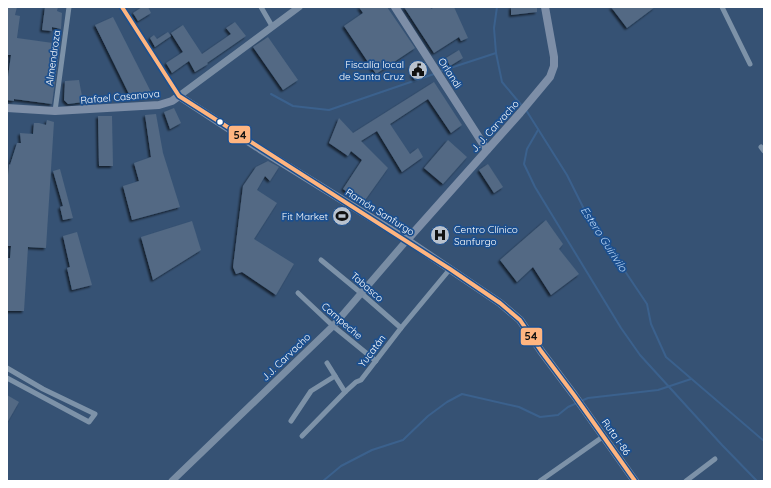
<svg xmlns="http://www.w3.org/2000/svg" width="771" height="488" font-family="Quicksand,sans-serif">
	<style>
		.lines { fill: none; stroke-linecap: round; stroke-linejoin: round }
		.stream { stroke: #3b618d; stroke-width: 2 }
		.building { fill: #526984; filter: url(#shadow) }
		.minor { stroke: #7d92a8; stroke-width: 5 }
		.tertiary { stroke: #7d92a8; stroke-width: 6 }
		.secondary { stroke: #798da4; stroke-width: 7 }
		.primary { stroke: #7d8ea7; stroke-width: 8 }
		.bus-1-casing { stroke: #1b4f8f; stroke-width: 7 }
		.bus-1 { stroke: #ffb580; stroke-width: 4 }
		.bus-dot { fill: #fff; stroke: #1b4f8f; stroke-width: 1.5 }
		.labels { text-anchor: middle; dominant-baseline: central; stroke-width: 3.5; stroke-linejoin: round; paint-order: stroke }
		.street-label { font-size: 10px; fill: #fff; stroke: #1b4f8f }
		.poi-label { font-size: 10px; fill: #fff; stroke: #1b4f8f; text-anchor: end }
		.water-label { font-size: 11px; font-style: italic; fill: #b5d3f5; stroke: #1b4f8f }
		.line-badge { stroke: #1b4f8f; stroke-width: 1.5 }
		.pale-badge-label { font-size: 11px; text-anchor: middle; font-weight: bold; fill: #111 }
	</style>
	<defs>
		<filter id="shadow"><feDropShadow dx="-2" dy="2" stdDeviation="1" flood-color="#0009"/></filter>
	</defs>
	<rect width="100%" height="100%" fill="#365274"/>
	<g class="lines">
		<g class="stream">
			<path d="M497,7l-3,21 2,25 6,29 21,25"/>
			<path d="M441,71l55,-18"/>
			<path d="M271,94l22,12 36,4 105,-36"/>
			<path d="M526,110l41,65 19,38 61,91 4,20 15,33 98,84"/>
			<path d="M538,130l-11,19 -3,15 11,23 86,141 19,27 82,90 35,36"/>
			<path d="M581,401l7,-3 70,-8 33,-11"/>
			<path d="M323,481l18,-15 31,-16 31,-10 25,-24 19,-14 15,-8 57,13 21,10 18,-2 10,-8 9,-4"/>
		</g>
	</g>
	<g class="building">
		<path d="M7,7h10l-2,8 5,1 -3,22 43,6 -8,60 -38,-5v2l-7,-1v-16l4,-29h-4z"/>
		<path d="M45,7h13l-1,4 5,2 -1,16 -9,-2v4l-10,-1z"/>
		<path d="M142,7h6l3,6 -13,8 -5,-8z"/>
		<path d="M359,7h28l28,41 -39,26 -32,-48 19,-13z"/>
		<path d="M404,7h26l1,2 4,-2h19l14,31 -7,3 -2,-4 -25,16z"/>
		<path d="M511,7h26v5l-26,3z"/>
		<path d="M611,7h44l-28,21z"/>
		<path d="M113,17l40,79 -22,2 -36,-73z"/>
		<path d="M235,22l11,14 -39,27 1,1 -13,8 -6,-11 -17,12 -6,-10 17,-11 -12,-19 12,-8 19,29 29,-20 -5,-6z"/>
		<path d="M168,32l3,4 -16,11 -5,-9 4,-3 3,4z"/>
		<path d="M268,37l30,43 -15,10 -30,-43z"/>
		<path d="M459,50l4,8 -13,8 -4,-8z"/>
		<path d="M418,62l7,11 -10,7 -3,-6 2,-1 -4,-6z"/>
		<path d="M79,80l4,22 -15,2 -4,-4 1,-19z"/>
		<path d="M434,82l28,43 -11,8 -23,-34 -38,25 20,30 8,-6 5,9 -21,15 -25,-41 -16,10 27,27 -25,35 -20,-14 19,-29 -11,-9 -3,5 -19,-13 10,-25 14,15z"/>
		<path d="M174,108l7,15 -11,6 -6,-17z"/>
		<path d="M156,114l7,39 17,54 -48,13 -9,-34 16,-5 -5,-18 17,-6 -6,-42z"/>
		<path d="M98,116h14l1,50h-14z"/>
		<path d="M47,120l7,2 -8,126 -18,-1 -4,64h-17v-53h3l1,-12h-4v-60l2,-22 1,1 7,-22h4l-1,-10 13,1 1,-11h5l7,2z"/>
		<path d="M448,140l19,17 -24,27 -19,-16z"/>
		<path d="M268,161l11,6 -9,14 -5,-5 -8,14 20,13 -23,36 40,25 -18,31 -34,-23 -6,2 -3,-7 10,-81 13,-19z"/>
		<path d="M488,164l15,23 -9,6 -15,-23z"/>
		<path d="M60,169l13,49 -10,2 -3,-13 3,-1 -10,-35z"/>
		<path d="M546,220l17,24 -4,5 20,25 -28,21 -18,-28 -16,15 -17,-22z"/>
		<path d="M192,221l9,29 -48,30 -12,-43z"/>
		<path d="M77,232l15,53 -20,5 -5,-22 3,-1 -7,-31z"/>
		<path d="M7,395l12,7 -12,21z"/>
	</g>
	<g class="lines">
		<g class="minor">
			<path d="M261,7l11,19"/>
			<path d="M722,7l28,57"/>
			<path d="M55,111l14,-104"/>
			<path d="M761,147l3,4"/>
			<path d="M321,260l40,33 40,35"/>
			<path d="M298,293l35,33 43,35"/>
			<path d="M327,363l18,29"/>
			<path d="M7,368l36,21 52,25 -6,8 -82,-44"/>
			<path d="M291,421l20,-30 24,-15"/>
			<path d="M302,436l43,-44 11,-10 5,-2 40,-52 49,-59"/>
			<path d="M540,481l64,-45"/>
			<path d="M686,481l29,-22"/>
		</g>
		<path class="tertiary" d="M122,7l57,89"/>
		<g class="secondary">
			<path d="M179,96l120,-89"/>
			<path d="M172,481l161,-155 74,-86"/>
		</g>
		<g class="primary">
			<path d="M395,7l92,143"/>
			<path d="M7,108l48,3 104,-6 13,-4 7,-5 81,53 147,91 93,63 20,17 21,31 33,44 61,86"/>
			<path d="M407,240l113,-127 30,-36 4,-11v-9l-9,-50"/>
		</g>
		<g class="bus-1-casing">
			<path id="bus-1" d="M122,7l57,89 271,173 50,34 20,17 21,31 33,44 61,86"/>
		</g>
		<use href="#bus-1" class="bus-1"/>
	</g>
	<defs>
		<g id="civic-disc" transform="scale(1)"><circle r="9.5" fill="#b9c2ce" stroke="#1b4f8f"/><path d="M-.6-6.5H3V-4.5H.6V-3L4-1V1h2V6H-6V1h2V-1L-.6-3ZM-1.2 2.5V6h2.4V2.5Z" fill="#111"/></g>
		<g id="stadium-disc" transform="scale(1)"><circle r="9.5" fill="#b9c2ce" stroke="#1b4f8f"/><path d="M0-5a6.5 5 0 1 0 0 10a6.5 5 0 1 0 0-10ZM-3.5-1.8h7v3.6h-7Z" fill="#111"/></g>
		<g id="hospital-disc" transform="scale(1)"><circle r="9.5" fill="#b9c2ce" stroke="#1b4f8f"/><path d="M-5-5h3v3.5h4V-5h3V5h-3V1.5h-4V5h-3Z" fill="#111"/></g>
	</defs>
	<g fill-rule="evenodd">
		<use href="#civic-disc" x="418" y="70"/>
		<use href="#stadium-disc" x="342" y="216"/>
		<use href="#hospital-disc" x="440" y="235"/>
	</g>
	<circle class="bus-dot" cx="220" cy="122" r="3.5"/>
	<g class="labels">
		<g class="street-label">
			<text transform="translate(53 58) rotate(-82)">Almendroza</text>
			<text transform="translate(450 73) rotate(57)">Orlandi</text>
			<text transform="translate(120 97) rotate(-5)">Rafael Casanova</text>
			<text transform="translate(495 126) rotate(-48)">J. J. Carvacho</text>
			<text transform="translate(380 212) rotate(32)">Ramón Sanfurgo</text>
			<text transform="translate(367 287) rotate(41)">Tabasco</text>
			<text transform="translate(342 321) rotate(41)">Campeche</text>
			<text transform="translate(372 351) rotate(-53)">Yucatán</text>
			<text transform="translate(286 357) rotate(-44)">J.J. Carvacho</text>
			<text transform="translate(616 437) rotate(55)">Ruta I-86</text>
		</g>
		<g class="poi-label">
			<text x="404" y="64">Fiscalía local<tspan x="404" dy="12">de Santa Cruz</tspan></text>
			<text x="328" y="216">Fit Market</text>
			<text x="454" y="229" text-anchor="start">Centro Clínico<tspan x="454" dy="12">Sanfurgo</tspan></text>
		</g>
		<g class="water-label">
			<text transform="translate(604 239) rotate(57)">Estero Guirivilo</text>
		</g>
	</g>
	<g class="line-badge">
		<rect x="228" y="125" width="23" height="19" rx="4" fill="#ffb580"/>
		<rect x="520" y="327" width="23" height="19" rx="4" fill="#ffb580"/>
	</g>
	<g class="pale-badge-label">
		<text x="240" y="139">54</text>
		<text x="531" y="340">54</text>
	</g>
	<rect width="771" height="488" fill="none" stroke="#ffffff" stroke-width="16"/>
</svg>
